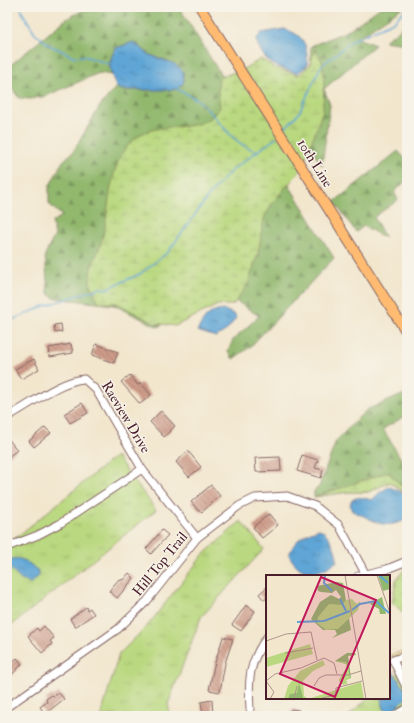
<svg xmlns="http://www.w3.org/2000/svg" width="414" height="723" font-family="'IM FELL Double Pica',serif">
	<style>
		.grass { fill: url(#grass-tufts); stroke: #827c55 }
		.forest { fill: url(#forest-firs); stroke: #6e6c4c }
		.wetland { fill: url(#wetland-marsh); stroke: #827c55 }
		.sand { fill: url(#sand-dots); stroke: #9c7c64 }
		.water { fill: url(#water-ripples); stroke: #546280 }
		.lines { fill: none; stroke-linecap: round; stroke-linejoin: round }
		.stream { stroke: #5fa5d5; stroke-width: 1.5 }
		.building { fill: url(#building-back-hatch) }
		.minor-casing { stroke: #856564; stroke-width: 9 }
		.major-casing { stroke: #856564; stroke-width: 11 }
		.minor { stroke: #fff; stroke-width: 7 }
		.major { stroke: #ffbb71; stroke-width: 9 }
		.labels { text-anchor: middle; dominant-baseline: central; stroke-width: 3; stroke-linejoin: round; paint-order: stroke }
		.street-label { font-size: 14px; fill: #4a1f2b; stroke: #f7f3e8 }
		.inset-river { fill: none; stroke: #5fa5d5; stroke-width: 2 }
		.inset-road { fill: none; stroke: #af968c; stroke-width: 1 }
		.view { fill: #c2185b; fill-opacity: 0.15; stroke: #c2185b; stroke-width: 2 }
		.inset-edge { fill: none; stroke: #4a1f2b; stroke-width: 2 }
	</style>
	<defs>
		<pattern id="grass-tufts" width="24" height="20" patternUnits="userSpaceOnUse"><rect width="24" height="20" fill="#b9d87f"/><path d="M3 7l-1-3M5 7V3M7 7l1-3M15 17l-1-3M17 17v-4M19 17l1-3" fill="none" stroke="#a1b96e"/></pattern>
		<pattern id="forest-firs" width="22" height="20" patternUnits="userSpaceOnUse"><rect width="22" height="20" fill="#92b86e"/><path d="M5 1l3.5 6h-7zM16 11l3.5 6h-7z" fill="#79955b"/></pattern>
		<pattern id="wetland-marsh" width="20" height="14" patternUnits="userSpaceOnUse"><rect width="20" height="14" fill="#b9d87f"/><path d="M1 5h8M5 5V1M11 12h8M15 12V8" fill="none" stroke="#a1b96e"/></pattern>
		<pattern id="sand-dots" width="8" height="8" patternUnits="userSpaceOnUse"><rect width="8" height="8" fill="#eeda9e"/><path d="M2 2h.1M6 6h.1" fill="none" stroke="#cebb88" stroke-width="1.8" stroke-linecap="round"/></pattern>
		<pattern id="water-ripples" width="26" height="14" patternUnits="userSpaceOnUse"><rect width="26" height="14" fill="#5fa5d5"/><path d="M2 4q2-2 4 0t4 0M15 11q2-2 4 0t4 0" fill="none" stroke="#5086ad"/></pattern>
		<pattern id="building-back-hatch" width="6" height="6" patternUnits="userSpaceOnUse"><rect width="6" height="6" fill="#ce9b89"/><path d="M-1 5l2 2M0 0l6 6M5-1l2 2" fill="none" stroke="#a97e70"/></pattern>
	</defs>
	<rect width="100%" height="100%" fill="#f7f3e8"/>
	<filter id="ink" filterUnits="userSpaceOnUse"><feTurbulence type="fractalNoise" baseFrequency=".025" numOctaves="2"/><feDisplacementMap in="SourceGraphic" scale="8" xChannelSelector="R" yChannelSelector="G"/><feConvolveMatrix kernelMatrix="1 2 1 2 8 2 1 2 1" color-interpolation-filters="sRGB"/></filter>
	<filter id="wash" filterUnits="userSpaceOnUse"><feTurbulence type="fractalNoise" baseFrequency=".012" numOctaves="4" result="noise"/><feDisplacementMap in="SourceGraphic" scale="16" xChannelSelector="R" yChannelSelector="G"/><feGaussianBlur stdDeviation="0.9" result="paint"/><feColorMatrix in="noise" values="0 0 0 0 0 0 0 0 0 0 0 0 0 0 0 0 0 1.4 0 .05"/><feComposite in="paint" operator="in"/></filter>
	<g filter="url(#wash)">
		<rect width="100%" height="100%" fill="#f2e6cd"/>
		<g class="grass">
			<path d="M116,456l40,54 -149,119v-84z"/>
			<path d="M241,521l23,28 -63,68 -33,87 2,12h-69l18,-62 29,-29 55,-70z"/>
			<path d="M407,665v51h-59l21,-18h20v-17z"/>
		</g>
		<g class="forest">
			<path d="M90,7h89l155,251 -84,89 -17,12 -5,-8 5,-11 26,-24 -26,-17 -19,1 -56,27 -44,-22 -60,-7 -6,-5 -3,-38 10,-20 -3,-13 10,-6 -13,-12v-17l14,-26 10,-9 27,-46 16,-19 6,3 55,-1 -2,-25 -25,-9 -17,-13 -18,7 -6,15 3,11 -13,-2 -53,23 -16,3 -11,-1 -12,-16v-14l59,-49z"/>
			<path d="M381,7h22l-46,31 18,7 -51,44 6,16 -8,60 -58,-87 28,-2 10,-3 8,-7 1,-20 36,-15z"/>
			<path d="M407,21v23l-23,-3 14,-10z"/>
			<path d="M398,151l9,10v19l-13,12 4,8 -24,17 11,21 -21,-12 -8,6 -22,-30z"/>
			<path d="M407,393v22l-24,14 24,40v26l-17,-13 -22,10h-21l-33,5v-6l5,-4 17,-46 30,-31z"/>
		</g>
		<g class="wetland">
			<path d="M315,49l7,12 2,17 -1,32 -21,59 -30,34 -8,16 -6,34 -10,31 -15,21h-15l-43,21 -21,-3 -37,-20h-18c-2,-6 -8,-15 -9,-22 -1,-17 7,-23 11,-38 11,-35 4,-83 37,-107 21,-14 50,-4 71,-17 4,-3 8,-8 11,-11l-2,-16 1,-14 26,-10 16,-9 14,9 23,7 12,-10z"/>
			<path d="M388,472l19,20v3l-17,-13 -22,10h-21l-33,5z"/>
			<path d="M407,566v51l-15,-15 4,-22z"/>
		</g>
		<path class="sand" d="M407,650v33h-1l-15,-28z"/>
		<g class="water">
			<path d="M284,29c21,6 24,17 23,37l-10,7c-23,-7 -32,-9 -41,-33l5,-7z"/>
			<path d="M133,42l17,13 25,9 8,7 1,11 -7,7 -10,1h-45l-6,-3c-6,-17 -10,-22 0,-39z"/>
			<path d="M225,310l10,5 1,3 -9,12 -11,7 -19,-6c8,-14 11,-20 28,-21z"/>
			<path d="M389,487c20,6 18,12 18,32 -24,13 -33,0 -55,-8l-2,-5 1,-5c7,-6 13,-3 21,-1l8,-8z"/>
			<path d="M319,529c9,2 19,23 18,32 -18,14 -36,17 -48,-6 5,-15 15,-21 30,-26z"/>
			<path d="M11,559c11,-3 19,5 27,12l1,5 -8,7 -10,-3 -13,-14z"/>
			<path d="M392,670l13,19 2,8 -15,15h-3l-5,-3 -3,-11h8v-5l4,-6 -4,-9v-7z"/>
		</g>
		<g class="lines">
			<g class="stream">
				<path d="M21,7l1,5 13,21 14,12 26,12 9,-1 25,8"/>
				<path d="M177,89c7,4 15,7 22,12 19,16 34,46 59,50"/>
				<path d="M283,130l16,-17 22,-47 32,-26 40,-18 14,-14"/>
				<path d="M7,322l35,-15 58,-19 6,1 34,-15 28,-22 42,-58 22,-24 44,-32"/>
			</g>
		</g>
		<g id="blocks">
			<g class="building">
				<path d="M61,324l1,8 -7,1 -1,-8z"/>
				<path d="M71,344l2,9 -23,4 -1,-9z"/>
				<path d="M96,344l22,8 -4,11 -22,-8z"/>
				<path d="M34,359l5,10 -18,10 -6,-10z"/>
				<path d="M130,375l8,10 3,-2 10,12 -11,9 -19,-22z"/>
				<path d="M82,403l6,10 -18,10 -6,-9z"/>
				<path d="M161,411l14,15 -11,11 -14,-15z"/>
				<path d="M45,427l6,6 -17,14 -5,-6z"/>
				<path d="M7,437l10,13 -10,8z"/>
				<path d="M188,451l13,16 -12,10 -13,-15z"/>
				<path d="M302,455l16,5 -3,8 8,2 -2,8 -24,-7z"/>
				<path d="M280,457l1,14 -25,1 -1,-14z"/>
				<path d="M211,485l9,11 -19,17 -10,-11z"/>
				<path d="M269,514l9,11 -16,13 -9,-11z"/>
				<path d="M162,530l6,5 -17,19 -5,-5z"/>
				<path d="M129,573l5,5 -17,20 -8,-7 10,-12 4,1z"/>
				<path d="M267,587v11l-3,2 -5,-6z"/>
				<path d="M246,605l9,6 -14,20 -9,-6z"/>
				<path d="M86,607l1,3 3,-2 4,6 -19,13 -5,-8z"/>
				<path d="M44,626l10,12 -4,3 2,3 -10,9 -14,-17 9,-8 2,3z"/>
				<path d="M223,637l10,2 -8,24 -5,29 -11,-2 5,-24z"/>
				<path d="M17,658l5,6 -15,16v-14z"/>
				<path d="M59,693l5,6 -19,15 -5,-7 7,-5 -1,-3 6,-4 2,1z"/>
				<path d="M212,700l1,16h-10l-2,-14z"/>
				<path d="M291,709l8,1 -1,6h-8z"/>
			</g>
		</g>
	</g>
	<g filter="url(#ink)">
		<use href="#blocks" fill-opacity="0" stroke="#856564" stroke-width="1"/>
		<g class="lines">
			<g class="minor-casing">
				<g id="minor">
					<path d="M7,417c23,-12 52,-36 77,-38l12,11 46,79 55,69"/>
					<path d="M7,547l31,-12 23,-12 81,-54"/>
					<path d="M358,576l29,-7 20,-8"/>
					<path d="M407,655l-14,5 14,29"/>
					<path d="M7,707l111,-78 29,-28 50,-63 42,-32 16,-8 32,-2 28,10 24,19 26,48"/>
					<path d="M250,709c-2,-30 -1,-47 17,-72"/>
					<path d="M394,716l13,-8"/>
				</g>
			</g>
			<g class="major-casing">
				<path id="major" d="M200,7l207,326"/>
			</g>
			<use href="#minor" class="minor"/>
			<use href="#major" class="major"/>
		</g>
	</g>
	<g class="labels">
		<g class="street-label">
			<text transform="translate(315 163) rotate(58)">10th Line</text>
			<text transform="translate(126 417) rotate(59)">Raeview Drive</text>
			<text transform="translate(160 564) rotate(-51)">Hill Top Trail</text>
		</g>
	</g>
	<g transform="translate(266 575)">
		<rect width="124" height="124" fill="#f2e6cd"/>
		<path d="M44,69l3,10 -47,13v-9zM57,85l2,5 -12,6 -10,10 1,15 4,3 53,-17 3,17h-80l4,-13 12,-15z" fill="#b9d87f"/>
		<path d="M112,0h12v14l-7,2zM71,7l6,1 8,47 -19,8 5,-4 -2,-4h-12l-12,-11 9,-17 11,-7 8,4 2,-2 -5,-7 -4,3 -11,-1 -3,-1 -1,-5zM116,22l4,17h-6l-1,-5 -9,-5zM81,78h8l1,2 -8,1 3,22 -5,2 1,4h-6l-2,-4 8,-13 -1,-3 -11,-3zM33,108l4,15 -15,1 2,-5 7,-1z" fill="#92b86e"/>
		<path d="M86,24l5,5 3,-3 -2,9 -20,19 -12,1 -9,-7 1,-6 11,-13 13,1 4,-5zM69,86l11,1 2,5 2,11 -4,2 1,4 -4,1 -4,-5 8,-13 -1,-3z" fill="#b9d87f"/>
		<path class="inset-river" d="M59,0l-1,8 8,8M113,0l9,8M74,24l6,12M86,35l8,-6 16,-3 13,12M31,47l27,-1 26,-10"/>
		<path class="inset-road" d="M79,0l21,124M111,0l13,38M0,66l20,-7 25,-2 6,28M19,78l28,-5M0,106l9,-7 26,-6 23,-10 10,5 3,11M0,106l8,11 -4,7M48,111l5,-8 7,-3h22l13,-4M56,123l14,-3v-7l26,-7M28,124l3,-13"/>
		<path class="view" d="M55,2l55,23 -41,97 -55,-23z"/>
		<rect width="124" height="124" class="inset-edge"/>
	</g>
	<rect width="414" height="723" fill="none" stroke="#f7f3e8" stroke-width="24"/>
</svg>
